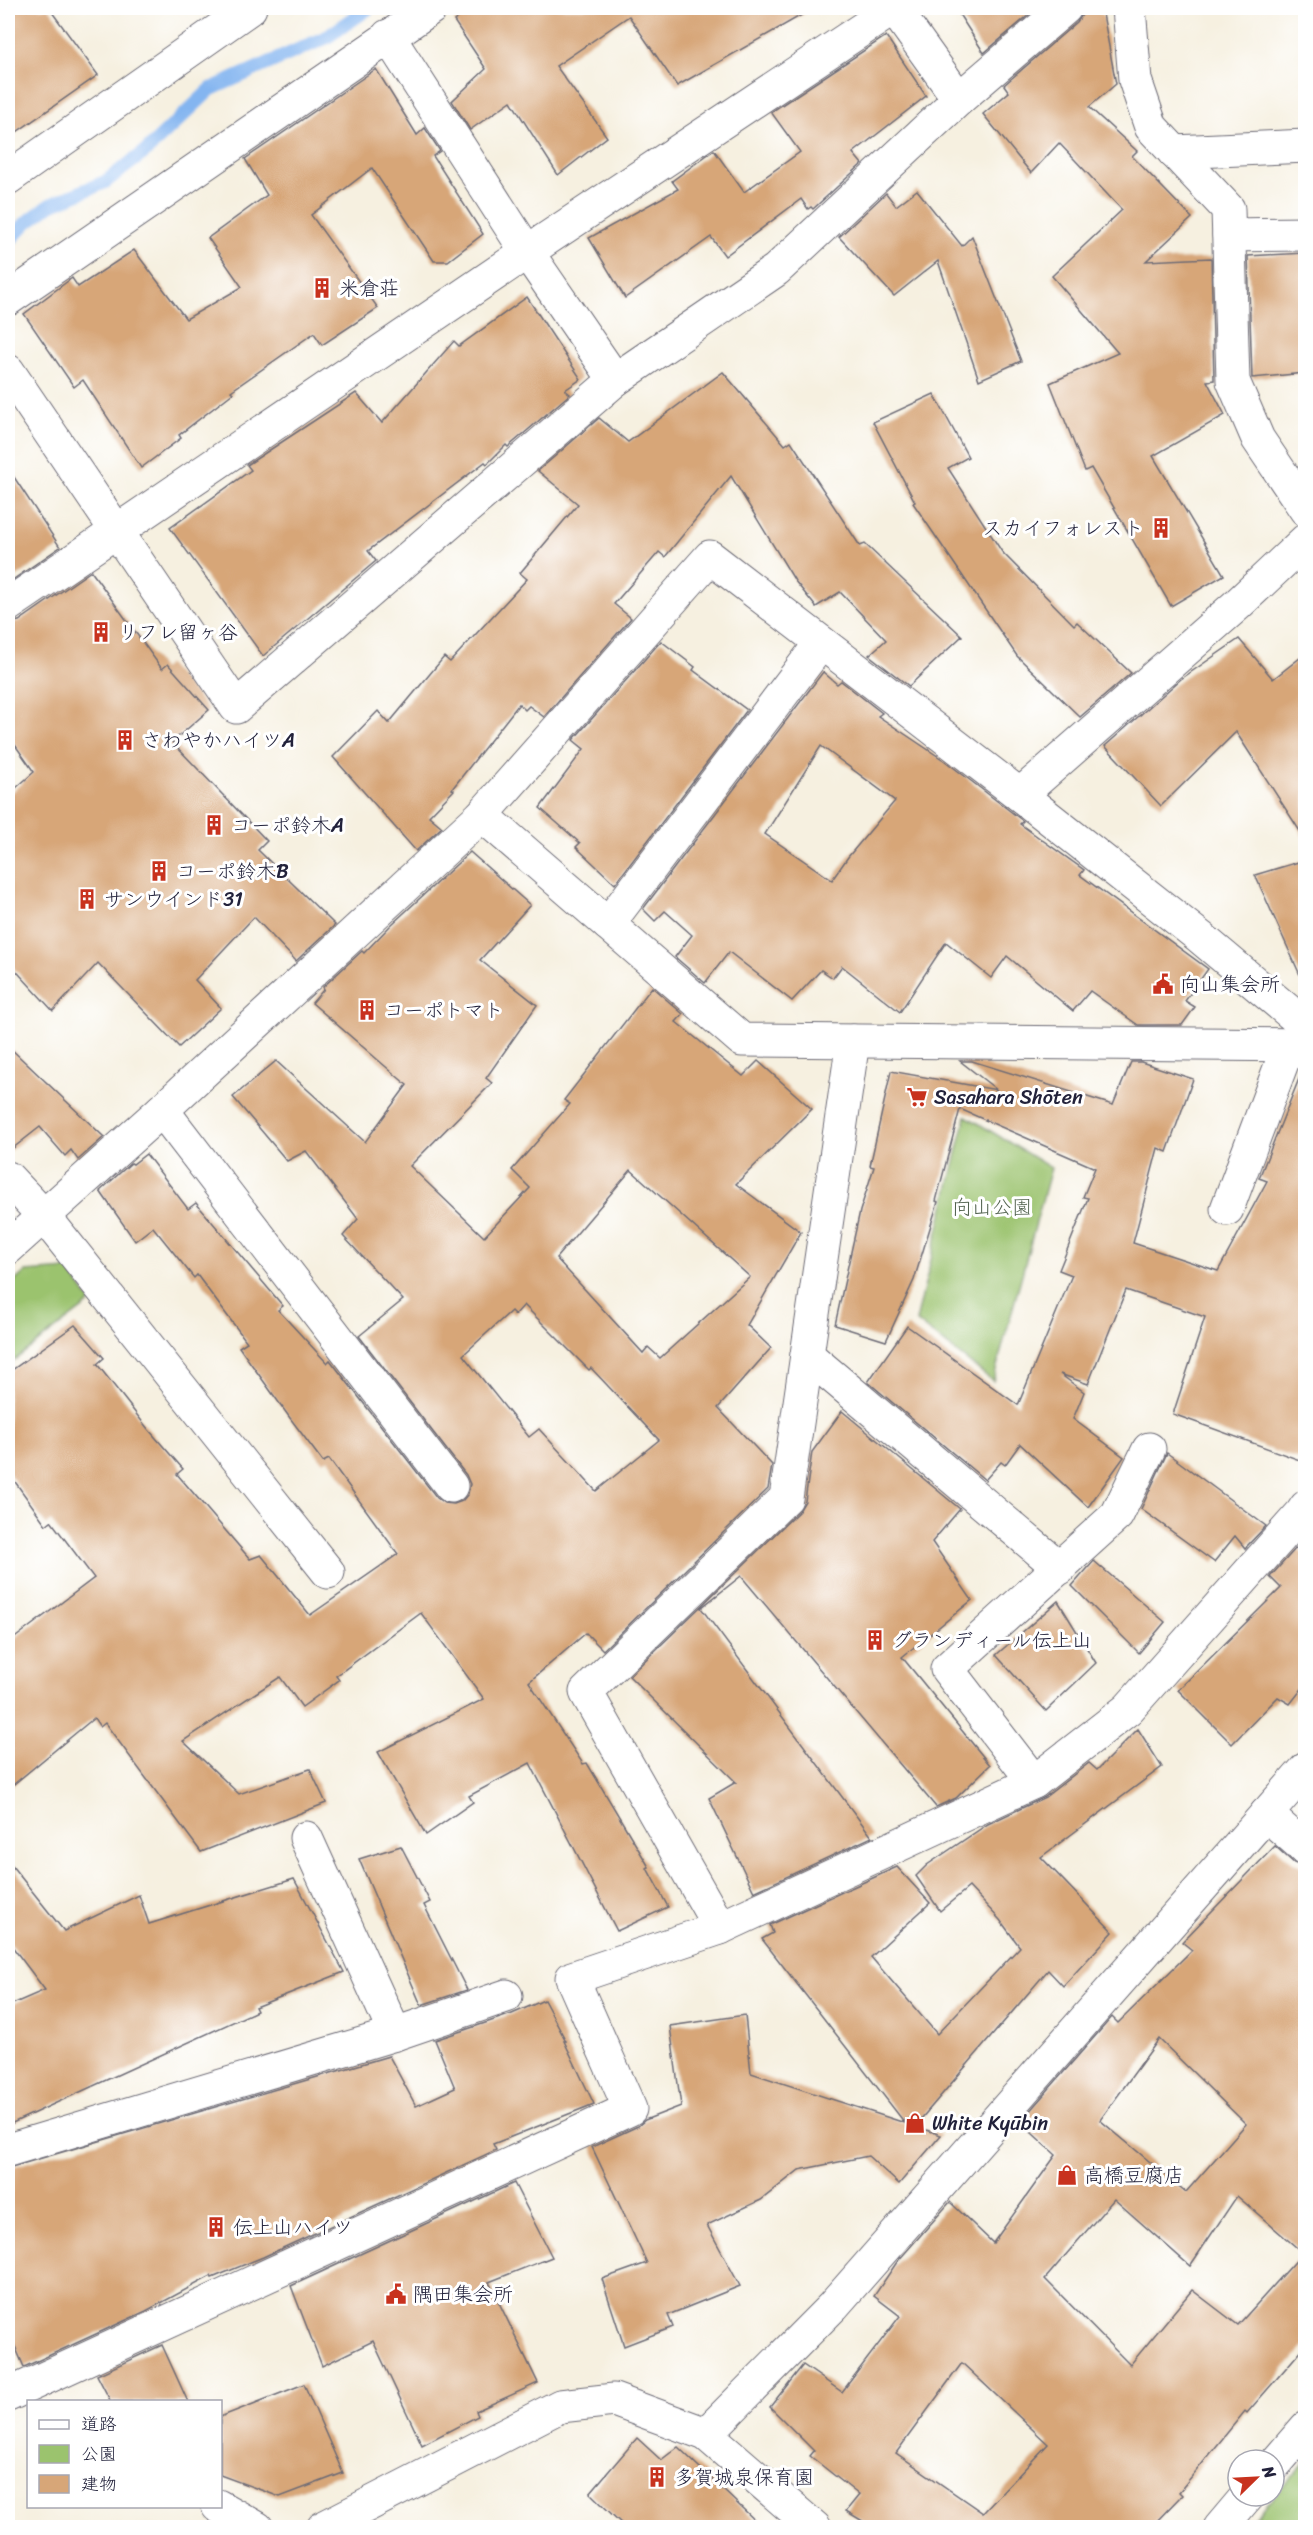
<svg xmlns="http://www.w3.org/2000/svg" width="1313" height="2535" font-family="Sriracha,'Klee One',sans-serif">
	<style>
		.green { fill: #9bc36e; stroke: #5e7254; stroke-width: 1.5 }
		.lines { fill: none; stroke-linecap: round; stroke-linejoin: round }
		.stream { stroke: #84b5f0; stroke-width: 14 }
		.building { fill: #d7a678; fill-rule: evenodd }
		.minor-casing { stroke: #6c6a75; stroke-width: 35 }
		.minor { stroke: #fff; stroke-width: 33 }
		.labels { text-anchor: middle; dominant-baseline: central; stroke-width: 6; stroke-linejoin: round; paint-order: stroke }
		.poi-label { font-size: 20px; fill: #22223b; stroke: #fff; text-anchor: start }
		.park-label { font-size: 20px; fill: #52624f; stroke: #fff }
	</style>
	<rect width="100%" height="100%" fill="#fff"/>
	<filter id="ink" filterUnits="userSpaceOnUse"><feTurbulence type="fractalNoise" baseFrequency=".0167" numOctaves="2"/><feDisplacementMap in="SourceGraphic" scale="12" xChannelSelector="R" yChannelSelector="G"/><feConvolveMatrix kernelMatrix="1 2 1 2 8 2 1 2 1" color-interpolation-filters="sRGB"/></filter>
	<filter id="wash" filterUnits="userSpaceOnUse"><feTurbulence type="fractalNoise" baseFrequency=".008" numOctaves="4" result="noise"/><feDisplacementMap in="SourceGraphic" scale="24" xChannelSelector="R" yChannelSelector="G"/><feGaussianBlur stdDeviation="1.35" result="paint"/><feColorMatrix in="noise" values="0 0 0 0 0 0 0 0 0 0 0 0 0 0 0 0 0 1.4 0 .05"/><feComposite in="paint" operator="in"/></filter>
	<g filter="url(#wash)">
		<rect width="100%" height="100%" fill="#f6f0e0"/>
		<g class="green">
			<path d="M966,1116l85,52 -58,213 -77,-60z"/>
			<path d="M68,1269l23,33 -83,63v-78l17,-15z"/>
			<path d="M1305,2463v64h-59z"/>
		</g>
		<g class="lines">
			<path class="stream" d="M8,242l18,-19 24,-18 55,-23 40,-30 66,-63 116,-52 42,-29"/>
		</g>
		<g id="blocks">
			<g class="building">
				<path d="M8,8h41l49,67 -90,63z"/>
				<path d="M472,8h342l-137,78 -48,-70 -73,50 51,71 -49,38 -47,-74 -41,29 -18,-29 34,-32 -32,-48z"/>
				<path d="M955,8h82l-53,45z"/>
				<path d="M1083,8l20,6 13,70 -27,23 48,44 -5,5 60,62 -46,43 65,-3 3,122 -7,1 18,34 -72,41 71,119 -53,31 -80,-138 -6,3 -35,-88 68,-30 -66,-77 70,-66 -63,-67 -28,30 -48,-59 26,-22 -5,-7 73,-63 5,-7z"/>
				<path d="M886,36l40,60 -73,57 9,11 -49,45 -2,-2 -3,2 -7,-10 -76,57 -14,-19 -86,61 -36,-60 89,-49 -6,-8 42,-31 30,42 56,-40 -29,-40z"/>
				<path d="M376,69l41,66 8,-7 15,23 -7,5 50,78 -35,27h-14l-62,-93 -61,47 67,93 -56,37 -8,-12 -83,58 2,2 -54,42 2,3 -40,30 -58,-88 -9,7 -50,-73 48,-36 6,9 56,-37 52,69 56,-32 -34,-49 59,-43 -22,-36z"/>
				<path d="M917,190l45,56 10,-10 49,125 -42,19 -41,-119 -44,35 -55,-59 47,-44 10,13z"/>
				<path d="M1305,253v120l-53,5 -4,-122z"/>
				<path d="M527,297l54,82 -16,11 5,4 -62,53 -2,-2 -19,19 -2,-2 -117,89 8,10 -113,95 -93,-128 81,-58 -4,-5 109,-72 26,30 72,-82 5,5z"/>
				<path d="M723,372l62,73 6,-4 69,105 5,-2 97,92 -53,50 -40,-31 17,-15 -46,-48 -24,15 -21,-26 -64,-105 -66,81 -6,-5 -45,52 17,14 -87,99 -15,-11 -4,4 -6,-6 -67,85 2,1 -25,26 13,11 -26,24 -83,-94 45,-46 11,12 55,-66 6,5 77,-83 -7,-6 58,-69 -40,-33 61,-53 29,24z"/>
				<path d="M934,394l34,63 -20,11 54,84 72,73 3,-3 54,51 -51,44 -63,-61 -104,-153 2,-1 -42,-80z"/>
				<path d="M8,468l52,79 -52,36z"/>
				<path d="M91,571l71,98 6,-5 41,46 -37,32 95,99 -9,9 77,75 -39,36 -42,-44 -59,63 26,28 -42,39 -81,-84 -45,48 -45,-49v-167l26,-23 -26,-37v-112l11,-2z"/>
				<path d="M1239,639l34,40 32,-25v185l-69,-107 -75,74 -56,-60 76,-67z"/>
				<path d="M661,641l34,26 -2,3 54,40 -132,174 -39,-37 4,-4 -40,-35 44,-59 -11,-9z"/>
				<path d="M823,672l14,12 4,-3 41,32 -4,3 67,45 78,60 -3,3 64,46 -4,5 128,94 -23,32 10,6 -13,18h-44l-48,-34 -17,20 -66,-55 -16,22 -45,-36 -46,70 -58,-46 -9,12 -12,-8 -29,31 -63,-49 -24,31 -30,-26 17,-22 -27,-24 -10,10 -12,-12zM821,746l74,55 -47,56 -16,23 -67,-46z"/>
				<path d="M470,852l60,53 -50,55 57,45 -51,73 6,5 -82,83 74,71 46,-49 -18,-18 58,-66 -6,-4 88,-113 31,27 -7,8 67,54 15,-15 54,48 -76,75 65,48 -54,93 24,23 -53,60 54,57 -4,24 -165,161 -17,-17 -57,49 54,82 4,-1 62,104 -2,1 21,39 -51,24 -87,-168 -61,33 4,6 -47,33 -48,-83 106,-53 -63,-86 -85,63 3,4 -37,27 -22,-30 -97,64 56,53 71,-25 16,34 -125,49 -96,-129 -5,4 -6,-9 -86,71v-146l86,-65 -43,-57 -5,4 -38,-53v-99l67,-48 29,33 -7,6 51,65 35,40 -6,5 73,85 11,-4 49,60 88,-61 -69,-95 -6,3 -33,-44 -51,-71 8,-5 -50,-67 -3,3 -41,-51 -18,14 -35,-50 31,-28 2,1 13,-10 42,55 8,-6 87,103 -5,4 49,53 3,-3 107,138 7,5 10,1 8,-3 6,-7 2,-10 -4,-9 -107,-139 44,-36 -60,-64 15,-17 -52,-68 -19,10 -54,-64 43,-36 89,81 42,-57 -95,-82 12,-14 -1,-2 39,-36 2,2 27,-28zM631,1170l119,107 -90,81 -12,-11 -5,6 -87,-95zM524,1305l65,65 2,-2 68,72 -63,51 -57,-62 -10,8 -66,-82 48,-44 4,4z"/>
				<path d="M1305,860v126l-50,-111z"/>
				<path d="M8,1046l96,91 -26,23 -7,-10 -6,6 -25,-29 -32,25z"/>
				<path d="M960,1061h12l141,44 18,-43h10l52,17 -26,73 -9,-4 -25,95 85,28 49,-90 -8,-3 46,-114v398l-132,-48 32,-97 -79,-27 -38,94 -28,-10 24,18 -11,27 51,38 -36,50 -68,-63 -15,21 -4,-3 -16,18 -117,-98 39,-56 111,79 54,-130 -13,-5 29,-72 -5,-1 12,-29 -135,-59 -24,92 2,1 -24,78 -28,61 -51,-16 25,-114 14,-44 -4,-1 21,-95 106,19z"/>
				<path d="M842,1411l118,98 -28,33 40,58 -70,57 88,108 -34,33 -20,9 -195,-231 -40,32 171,229 -118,55 -45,-94 27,-16 -107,-106 170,-165 6,-10 7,-49z"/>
				<path d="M1167,1453l99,73 -21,22 -10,-12 -21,26 -73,-53z"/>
				<path d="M1296,1548l9,7v130l-15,19 -12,-7 -46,47 -54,-54 103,-102 -11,-11z"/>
				<path d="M1094,1561l71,61 -26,31 -67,-67z"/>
				<path d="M1058,1601l38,62 -50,48 -50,-56z"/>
				<path d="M1138,1729l24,38 -121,90 72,75 -50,54 -15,-16 -133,156 26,9 -42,49 -31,-28 -69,14 -38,30 -54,25 33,61 -72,29 5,12 -49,19 -22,-67 45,-16 -55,-116 46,-21 7,-6 36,-14 -11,-80 75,-11 6,58 154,50 -143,-184 11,-6 -3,-8 127,-58 33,36 -59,54 66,77 83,-87 -20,-27 -31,-33 -29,24 -24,-35 11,-11 61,-41 57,-27 44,-34 8,7z"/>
				<path d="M401,1846l29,56 -6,3 43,85 -46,15 -62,-146z"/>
				<path d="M1275,1846l19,17 11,4v479l-58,67 -2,-2 -66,81 3,3 -32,33h-276l-28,-17 13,-16 -49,-39 4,-5 -44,-44 33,-42 39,27 58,-76 -26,-20 23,-34 53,-60 43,41 63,-88 -36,-33 92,-105 6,6 74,-73 -10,-8zM1159,2039l87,85 -60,68 -86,-72zM1237,2196l66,57 -65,72 -46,-35 -62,75 -85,-86 69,-80 76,67zM962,2363l86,81 -65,69 -87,-60z"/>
				<path d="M8,1861l56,70 75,-36 10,29 145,-45 50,93 -89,35 2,4 -249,114v-119l37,-16 -37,-49z"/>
				<path d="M544,2000l22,41h-2l30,63 -101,40 3,6 -233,107 -51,21 -1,-2 -65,35 -122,56 -16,-37v-162l381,-112 27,50 39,-18 -20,-48 77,-26z"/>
				<path d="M514,2183l38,74 -63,25 49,101 -62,28 2,5 -56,29 -49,-104 -51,25 -31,-80z"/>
				<path d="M162,2345l26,57h-77l-14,-27z"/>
				<path d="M304,2384l39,89 -63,24 -60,-22v-58z"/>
				<path d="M637,2438l24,22 17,-13 85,81h-137l-36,-35z"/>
			</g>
		</g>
	</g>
	<g filter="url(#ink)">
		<use href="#blocks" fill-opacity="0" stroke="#6c6a75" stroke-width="1.5"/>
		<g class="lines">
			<g class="minor-casing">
				<g id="minor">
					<path d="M1129,8l6,72 16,47 77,82 5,172 25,58 48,71"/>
					<path d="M388,36l139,216 88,128"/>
					<path d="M1174,152l132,-6"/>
					<path d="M8,178l242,-170"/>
					<path d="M1229,235l77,-1"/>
					<path d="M8,299l423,-291"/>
					<path d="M8,371l228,336 379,-327 161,-110 183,-171 106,-91"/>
					<path d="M8,605l519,-353 367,-244 65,91"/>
					<path d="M1020,795l218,-191 68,-64"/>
					<path d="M482,815l260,225 564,5"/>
					<path d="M608,924l213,-281"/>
					<path d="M162,1110l289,376"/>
					<path d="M8,1178l36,38 284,356"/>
					<path d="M1227,1209l62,-165"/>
					<path d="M8,1248l154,-138 320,-295 228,-258 310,238 180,142 106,89"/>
					<path d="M807,1355l253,213"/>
					<path d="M1034,1782l-87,-113 170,-154 32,-66"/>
					<path d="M1266,1814l40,35"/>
					<path d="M306,1838l89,196"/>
					<path d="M720,1928l314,-146 94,-73 174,-196 4,-6"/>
					<path d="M8,2150l387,-116 111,-38"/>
					<path d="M8,2395l622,-286 -58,-131 148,-50 -134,-236 200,-194 67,-457"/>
					<path d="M706,2434l127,-128 473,-537"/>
					<path d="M1274,2465l32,-37"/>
					<path d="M218,2506l39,22"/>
					<path d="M323,2528l237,-122 54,-6 92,34 109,94"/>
					<path d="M1220,2528l27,-32"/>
				</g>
			</g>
			<use href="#minor" class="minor"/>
		</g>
	</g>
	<defs>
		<g id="building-bare" transform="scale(1.62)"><path d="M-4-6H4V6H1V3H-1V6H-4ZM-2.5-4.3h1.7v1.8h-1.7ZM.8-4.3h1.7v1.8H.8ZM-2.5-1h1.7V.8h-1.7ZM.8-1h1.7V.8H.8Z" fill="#c8321e" stroke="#fff" stroke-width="2.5" paint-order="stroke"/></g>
		<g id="civic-bare" transform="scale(1.62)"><path d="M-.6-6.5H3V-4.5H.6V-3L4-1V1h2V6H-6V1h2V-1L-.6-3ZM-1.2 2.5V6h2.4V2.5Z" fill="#c8321e" stroke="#fff" stroke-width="2.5" paint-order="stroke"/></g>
		<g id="supermarket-bare" transform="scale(1.62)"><path d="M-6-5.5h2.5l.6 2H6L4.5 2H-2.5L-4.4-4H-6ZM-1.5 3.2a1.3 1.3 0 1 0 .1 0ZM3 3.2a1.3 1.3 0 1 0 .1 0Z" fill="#c8321e" stroke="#fff" stroke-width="2.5" paint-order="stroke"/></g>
		<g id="shop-bare" transform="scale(1.62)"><path d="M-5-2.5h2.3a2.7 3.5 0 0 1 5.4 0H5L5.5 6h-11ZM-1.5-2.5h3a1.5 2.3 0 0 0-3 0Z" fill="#c8321e" stroke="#fff" stroke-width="2.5" paint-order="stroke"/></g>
	</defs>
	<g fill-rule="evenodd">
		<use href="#building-bare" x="322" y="288"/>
		<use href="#building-bare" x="1161" y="528"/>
		<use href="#building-bare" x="101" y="632"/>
		<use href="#building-bare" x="125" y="740"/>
		<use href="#building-bare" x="214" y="825"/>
		<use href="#building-bare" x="159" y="871"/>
		<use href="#building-bare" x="87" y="899"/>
		<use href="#civic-bare" x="1163" y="984"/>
		<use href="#building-bare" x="367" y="1010"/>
		<use href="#supermarket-bare" x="917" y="1097"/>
		<use href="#building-bare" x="875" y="1640"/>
		<use href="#shop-bare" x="915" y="2123"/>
		<use href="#shop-bare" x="1067" y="2175"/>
		<use href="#building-bare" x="216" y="2227"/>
		<use href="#civic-bare" x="396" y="2294"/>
		<use href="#building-bare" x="657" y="2477"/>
	</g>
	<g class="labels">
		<g class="poi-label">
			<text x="339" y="288">米倉荘</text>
			<text x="1144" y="528" text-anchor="end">スカイフォレスト</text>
			<text x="118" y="632">リフレ留ヶ谷</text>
			<text x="142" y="740">さわやかハイツA</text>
			<text x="231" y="825">コーポ鈴木A</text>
			<text x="176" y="871">コーポ鈴木B</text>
			<text x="104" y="899">サンウインド31</text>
			<text x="1180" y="984">向山集会所</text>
			<text x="384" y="1010">コーポトマト</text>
			<text x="934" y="1097">Sasahara Shōten</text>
			<text x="892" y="1640">グランディール伝上山</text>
			<text x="932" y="2123">White Kyūbin</text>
			<text x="1084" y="2175">高橋豆腐店</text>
			<text x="233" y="2227">伝上山ハイツ</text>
			<text x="413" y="2294">隅田集会所</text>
			<text x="674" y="2477">多賀城泉保育園</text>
		</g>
		<g class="park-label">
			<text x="992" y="1207">向山公園</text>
		</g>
	</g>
	<rect width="1313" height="2535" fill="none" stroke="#fff" stroke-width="30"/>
	<rect x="27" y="2400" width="195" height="108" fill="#ffffff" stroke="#a7a7b1" stroke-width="1.5"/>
	<rect x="39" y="2420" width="30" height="9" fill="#ffffff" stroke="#a7a7b1" stroke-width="1.5"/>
	<text x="81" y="2430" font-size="18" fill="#22223b">道路</text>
	<rect x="39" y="2445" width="30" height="18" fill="#9bc36e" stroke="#a7a7b1" stroke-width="1.5"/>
	<text x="81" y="2460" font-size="18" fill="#22223b">公園</text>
	<rect x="39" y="2475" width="30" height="18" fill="#d7a678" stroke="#a7a7b1" stroke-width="1.5"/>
	<text x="81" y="2490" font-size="18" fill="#22223b">建物</text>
	<g transform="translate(1256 2478) rotate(66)"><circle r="28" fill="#ffffff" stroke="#a7a7b1" stroke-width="1.5"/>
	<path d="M0-4.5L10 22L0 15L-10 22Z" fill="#c8321e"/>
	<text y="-9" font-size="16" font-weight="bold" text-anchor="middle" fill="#22223b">N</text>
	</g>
</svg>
